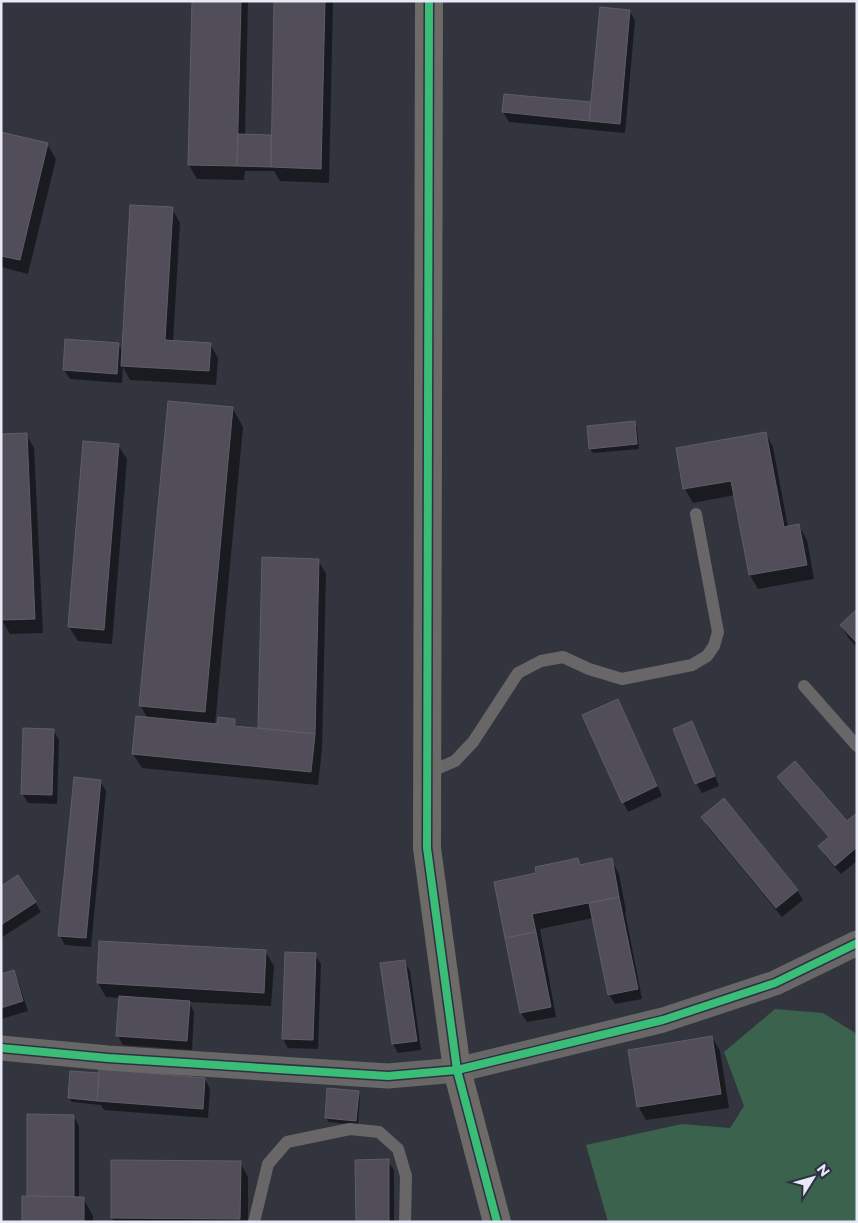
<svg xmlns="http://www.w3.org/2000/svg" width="858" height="1223" font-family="Montserrat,sans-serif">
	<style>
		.forest { fill: #3a624c }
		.shadow { fill: #0007 }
		.building { fill: #514e59; stroke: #5f5e66 }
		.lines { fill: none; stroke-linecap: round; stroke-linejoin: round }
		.lane { stroke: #696667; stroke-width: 12 }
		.street { stroke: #696667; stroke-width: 25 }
		.secondary { stroke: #6d6a68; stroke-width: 28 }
		.cycleway-casing { stroke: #2d3143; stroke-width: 11 }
		.cycleway { stroke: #3abd76; stroke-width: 8 }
	</style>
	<rect width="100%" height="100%" fill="#32343e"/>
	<path class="forest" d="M775,1009l48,4 34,21v188h-249l-22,-77 96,-21 48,4 14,-22 -20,-54z"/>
	<g class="shadow">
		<path d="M193,1h55l-3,135h26l2,4 3,-139h57l-4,182 -49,-2 -6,-10h-29l-1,9 -47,-1 -8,-14z"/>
		<path d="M630,11l5,10 -10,112 -116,-11 -6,-10 2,-17 87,9z"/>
		<path d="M1,133l46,11 9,15 -28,115 -27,-7z"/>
		<path d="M172,209l8,14 -7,119 37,2 8,14 -2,27 -86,-5 -7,-13 -1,16 -52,-4 -6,-9 54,-26 5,8z"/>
		<path d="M233,409l10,18 -28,298 19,-4 4,7 21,2 4,-172 55,2 8,14 -4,175 -4,36 -176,-17 -9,-14 15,-35 -8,-14z"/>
		<path d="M634,423l3,4 2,22 -46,4 -3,-4z"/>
		<path d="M765,433l8,14 15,80 11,-1 8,14 7,39 -56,10 -8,-14 -15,-80 -42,8 -8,-14 -7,-40z"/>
		<path d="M26,434l8,14 9,185 -33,1 -8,-14 -1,-11z"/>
		<path d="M118,445l9,14 -15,185 -34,-3 -9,-14z"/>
		<path d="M857,611v36l-7,-7 -9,-14z"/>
		<path d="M618,700l44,96 -34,16 -5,-10z"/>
		<path d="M692,723l5,9 22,54 -17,7 -6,-10z"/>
		<path d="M53,730l6,10 -2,64 -29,-1 -6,-10z"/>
		<path d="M778,777l69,46 10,-9v47l-16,13 -16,-18 -5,-10 14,-5 -49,-57h-2z"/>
		<path d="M100,781l6,10 -15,156 -26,-2 -5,-9z"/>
		<path d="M703,817l94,73 6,10 -21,17 -74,-90z"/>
		<path d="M578,860l3,6 30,-6 8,14 7,37 -1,1 17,87 -27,5 -6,-9 -16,-77 -53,11 16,88 -29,5 -6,-9 -26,-130 43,-9z"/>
		<path d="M1,888l34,14 6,10 -40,26z"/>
		<path d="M265,951l9,15 -3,40 -82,-4 5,10 -2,38 -69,-5 -5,-9 2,-38 -14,-1 -8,-14z"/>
		<path d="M315,955l6,9 -3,85 -30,-1 -5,-9z"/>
		<path d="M404,961l6,10 11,79 -23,3 -5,-9z"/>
		<path d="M13,972l5,9 10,30 -27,8v-44z"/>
		<path d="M712,1037l8,14 9,57 -83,12 -8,-14z"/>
		<path d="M98,1075l107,4 5,10 -2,29 -104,-8 -3,-5 -29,-3 -3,-4z"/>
		<path d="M358,1092l2,5 -2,28 -29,-3 -3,-4z"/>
		<path d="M74,1116l5,10v72h4l10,18v6h-70l7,-25 -2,-1z"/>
		<path d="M388,1161l6,9v52h-37z"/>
		<path d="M240,1162l8,15v45h-134l-2,-4z"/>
	</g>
	<g class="building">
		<path d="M192,1h49l-4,165 -49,-1z"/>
		<path d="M274,1h51l-4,168 -50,-2z"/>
		<path d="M600,7l30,3 -10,114 -31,-3z"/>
		<path d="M504,94l87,8 -2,19 -87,-9z"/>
		<path d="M1,132l47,11 -28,117 -19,-4z"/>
		<path d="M238,134l33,1v32l-34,-1z"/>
		<path d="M130,205l43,2 -8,133 46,3 -2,28 -88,-5z"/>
		<path d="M65,339l54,4 -2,31 -54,-4z"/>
		<path d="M168,401l65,6 -28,305 -66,-6z"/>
		<path d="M635,421l2,23 -48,5 -2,-23z"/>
		<path d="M766,432l18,95 15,-3 8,41 -58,10 -18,-94 -48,8 -7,-41z"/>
		<path d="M27,433l8,186 -34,1v-186z"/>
		<path d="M83,441l36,3 -15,186 -36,-3z"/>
		<path d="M262,557l57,2 -4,175 -57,-6z"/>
		<path d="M857,609v34l-17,-18z"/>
		<path d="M618,699l39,87 -35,17 -40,-88z"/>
		<path d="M136,716l81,8 1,-7 17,2v7l80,8 -4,38 -179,-18z"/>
		<path d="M692,721l23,55 -20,8 -22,-55z"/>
		<path d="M23,728l31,1 -2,66 -31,-1z"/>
		<path d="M795,761l52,60 10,-8v34l-22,19 -17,-20 11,-9 -52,-60z"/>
		<path d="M74,777l27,3 -15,158 -28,-2z"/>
		<path d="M724,798l74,92 -22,18 -75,-91z"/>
		<path d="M578,858l2,7 32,-7 7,39 -87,17 4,18 -31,6 -11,-56 42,-9 -1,-6z"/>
		<path d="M18,875l18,27 -35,23v-39z"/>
		<path d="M619,897l19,92 -30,6 -19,-92z"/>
		<path d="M536,932l15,75 -31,6 -15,-75z"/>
		<path d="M99,941l167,9 -2,43 -167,-10z"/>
		<path d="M285,952l31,1 -3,87 -31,-1z"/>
		<path d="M405,960l12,81 -25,3 -12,-81z"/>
		<path d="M14,970l9,31 -22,7v-34z"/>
		<path d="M119,996l71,5 -3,40 -71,-5z"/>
		<path d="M712,1036l9,58 -84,13 -9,-57z"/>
		<path d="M99,1069l106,9 -2,31 -106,-8z"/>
		<path d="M70,1071l29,2 -2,28 -29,-3z"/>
		<path d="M327,1088l32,3 -3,30 -31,-3z"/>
		<path d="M27,1114l47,1v82l-47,-1z"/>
		<path d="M389,1159v63h-33l-1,-62z"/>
		<path d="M111,1160l130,1 -1,58 -129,-1z"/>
		<path d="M22,1196l62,1v25h-62z"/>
	</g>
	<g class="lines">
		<g class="lane">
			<path d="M804,686l53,60"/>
			<path d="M427,773l28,-12 18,-19 45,-69 23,-12 22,-4 26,12 33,10 70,-14 15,-9 7,-10 4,-14 -22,-118"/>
			<path d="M254,1222l14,-58 19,-22 63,-13 29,3 19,17 8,27 -1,46"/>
		</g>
		<path class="street" d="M1,1048l107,10 280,18 69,-6 206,-50 112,-37 82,-40"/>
		<path class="secondary" d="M429,1l-2,847 30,222 40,152"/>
		<g class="cycleway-casing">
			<g id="cycleway">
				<path d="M429,1l-2,847 30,222 40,152"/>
				<path d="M1,1048l107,10 280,18 69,-6 206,-50 112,-37 82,-40"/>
			</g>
		</g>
		<use href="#cycleway" class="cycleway"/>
	</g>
	<rect width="858" height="1223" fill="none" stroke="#e7eaf6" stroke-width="5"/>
	<g transform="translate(813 1178) rotate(53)" stroke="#2d3143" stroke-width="4" paint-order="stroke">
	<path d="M0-4L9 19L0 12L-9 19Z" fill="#e7eaf6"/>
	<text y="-8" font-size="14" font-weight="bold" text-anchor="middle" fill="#e7eaf6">N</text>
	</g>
</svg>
